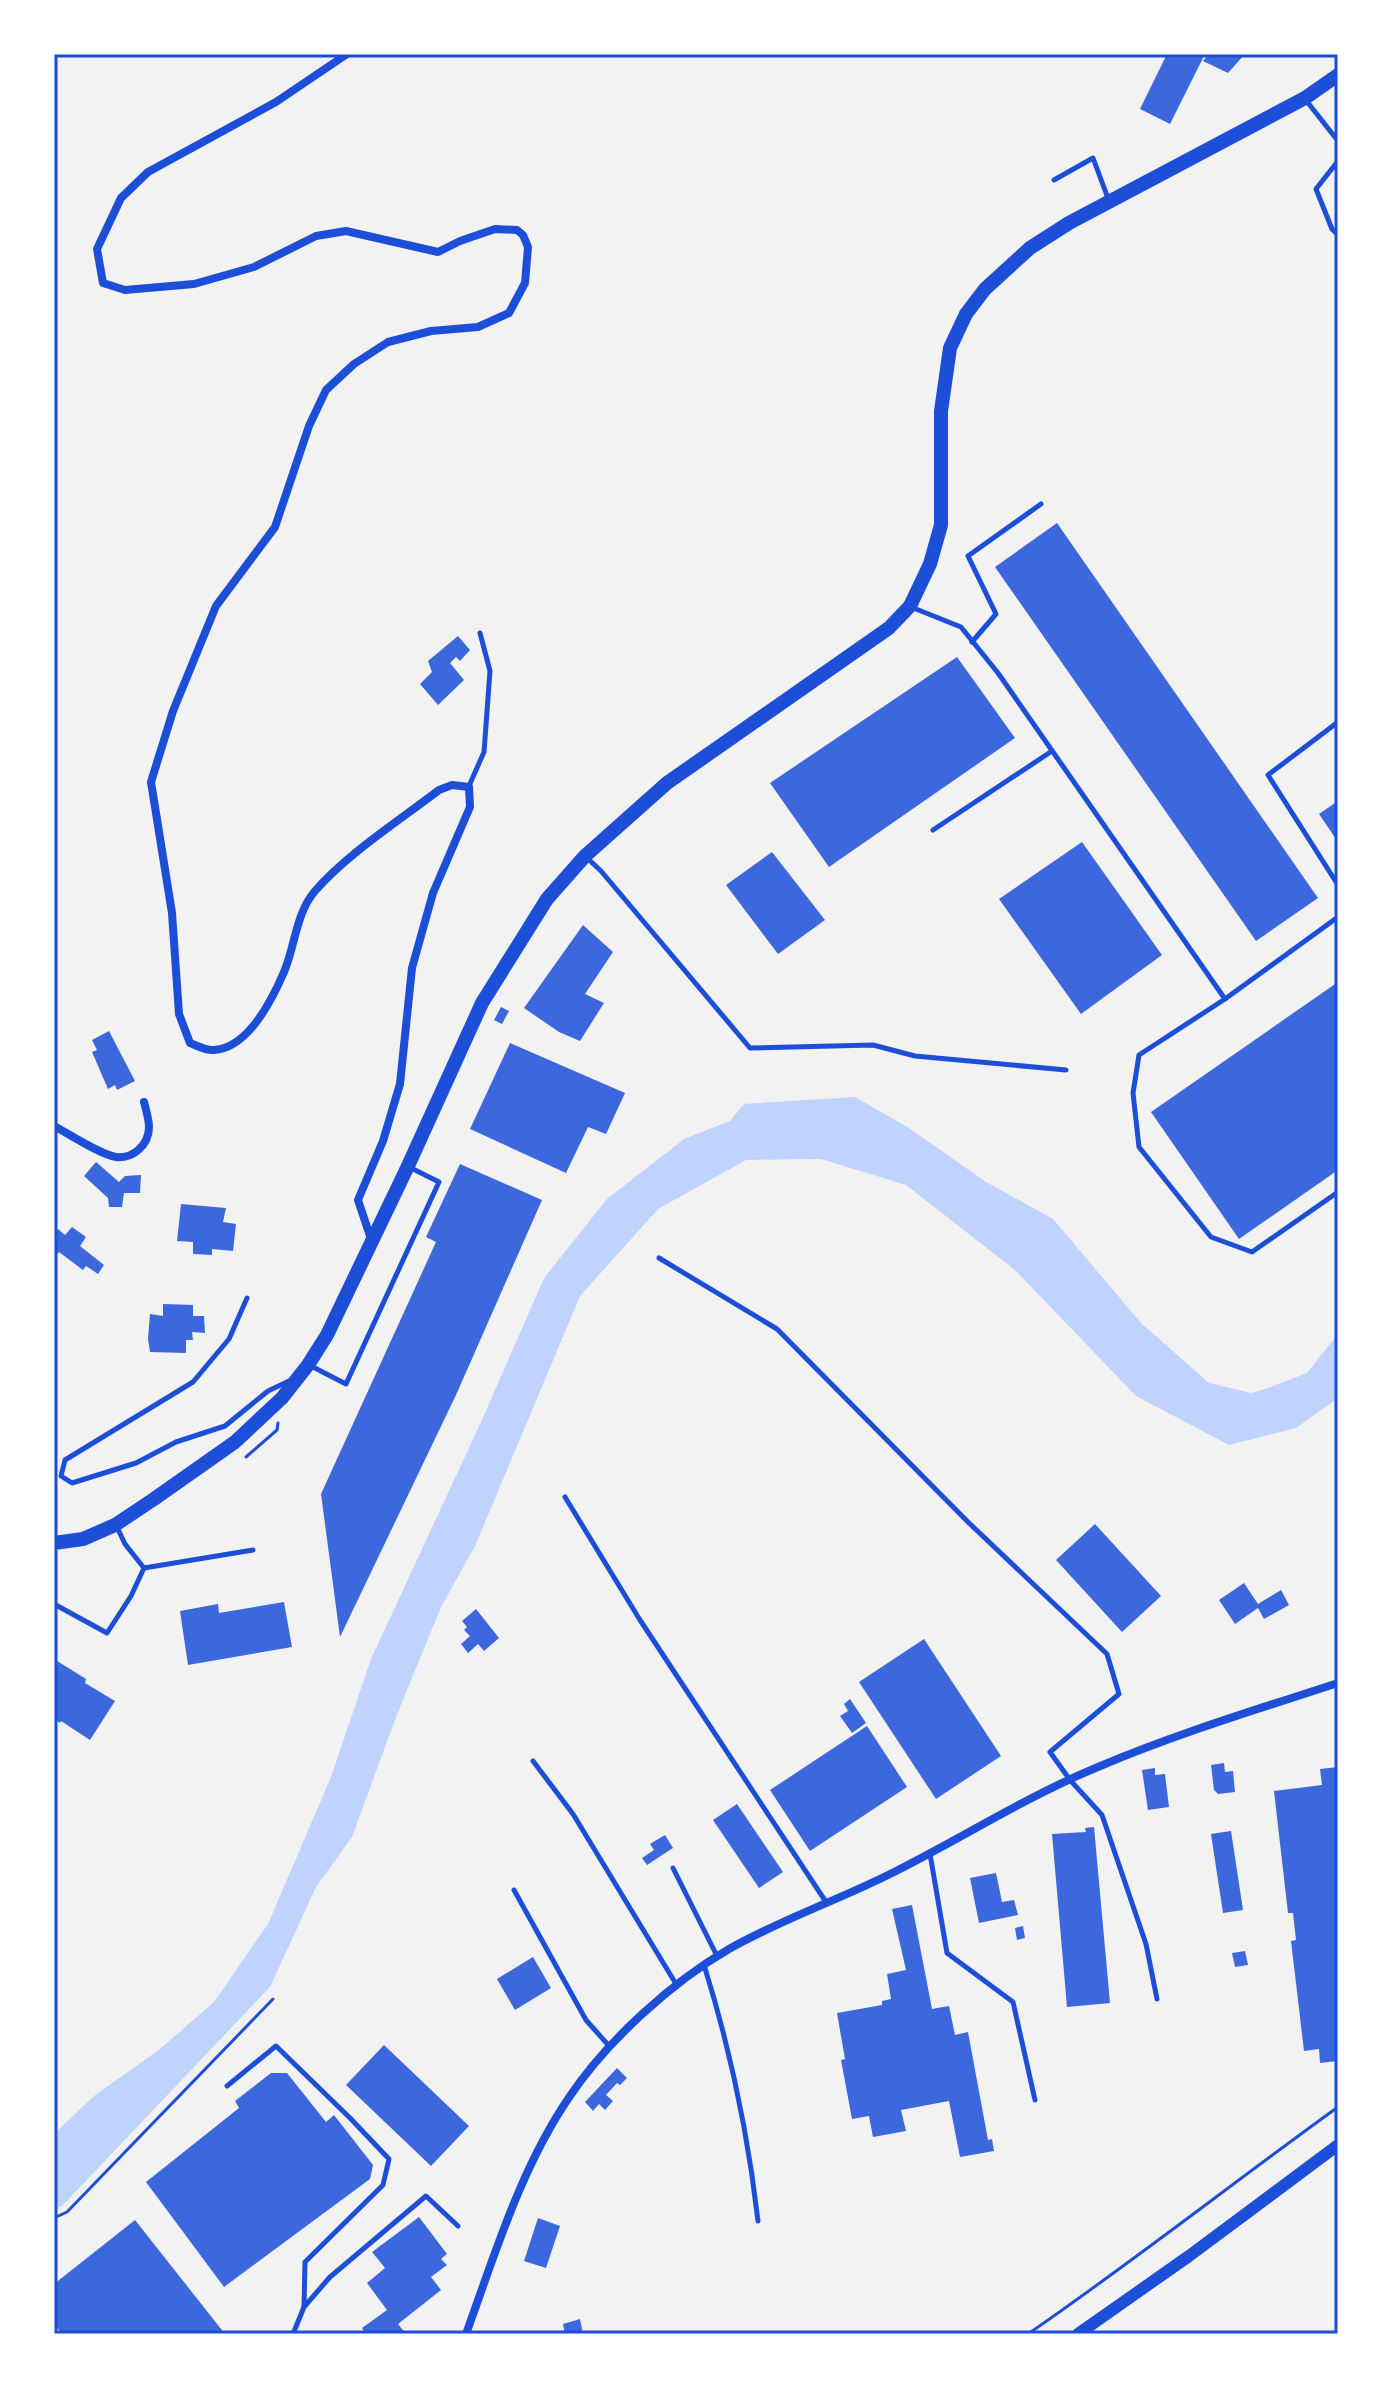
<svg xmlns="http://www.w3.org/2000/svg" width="1392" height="2388" font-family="'Open Sans',sans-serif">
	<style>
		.water { fill: #bfd3fe }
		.building { fill: #3d67dc }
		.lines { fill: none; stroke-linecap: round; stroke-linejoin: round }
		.path { stroke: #1d4ed8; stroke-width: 3 }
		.service { stroke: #1d4ed8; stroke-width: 5 }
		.minor { stroke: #1d4ed8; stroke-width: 8 }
		.tertiary { stroke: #1d4ed8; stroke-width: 12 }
		.secondary { stroke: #1d4ed8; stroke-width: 14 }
		.neatline { fill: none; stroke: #1d4ed8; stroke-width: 3 }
	</style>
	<rect width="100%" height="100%" fill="#f2f2f2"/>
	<path class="water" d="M855,1097l54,31 77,54 67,37 88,104 68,60 42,10 17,-5 39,-15 31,-39v64l-42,30 -67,17 -93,-49 -121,-126 -109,-85 -85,-26 -75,1 -88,49 -78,87 -105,250 -34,61 -45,110 -44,120 -36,50 -46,100 -207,218 -9,5v-76l40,-38 66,-47 54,-47 54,-78 63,-147 40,-118 110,-237 63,-144 63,-79 77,-60 46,-18 14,-17z"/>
	<g class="building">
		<path d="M1167,54h38l-35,70 -30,-15z"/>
		<path d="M1209,54h36l-17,19 -25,-12z"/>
		<path d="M1057,523l261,375 -62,43 -261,-374z"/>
		<path d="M458,636l12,14 -10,11 -4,-4 -6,6 14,17 -26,25 -18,-21 12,-12 -4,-11z"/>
		<path d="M957,657l58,81 -186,129 -59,-84z"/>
		<path d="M1338,801v41l-19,-28z"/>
		<path d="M1082,842l80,113 -81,59 -82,-115z"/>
		<path d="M772,852l53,68 -47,34 -52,-69z"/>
		<path d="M583,925l30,27 -28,42 19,9 -24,38 -21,-9 -35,-24z"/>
		<path d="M1338,982v188l-99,69 -88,-127z"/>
		<path d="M501,1007l8,4 -7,13 -8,-4z"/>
		<path d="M109,1031l26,50 -18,9 -2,-5 -7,4 -16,-37 5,-2 -5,-10z"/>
		<path d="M510,1043l115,50 -19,41 -18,-7 -22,46 -96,-44z"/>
		<path d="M96,1162l23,20 6,-6 16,-1 -1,18h-16l-2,14h-13l-1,-9 -24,-22z"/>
		<path d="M460,1164l82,36 -86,195 -116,242 -19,-143 115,-252 -10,-5z"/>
		<path d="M181,1204l45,4 -3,14 13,2 -3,27 -21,-2v6l-19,-1v-12l-16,-1z"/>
		<path d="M72,1227l14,10 -6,9 24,19 -6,9 -12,-8 -3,4 -24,-18 -5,6v-23l4,-6 7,6z"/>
		<path d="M163,1304l30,1v11h11l1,17 -13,-1 1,8h-7v13l-36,-1 -2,-13 2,-25 13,2z"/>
		<path d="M1095,1524l66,72 -39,36 -66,-72z"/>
		<path d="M1244,1583l14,21 23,-14 8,15 -25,14 -6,-11 -23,16 -16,-24z"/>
		<path d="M284,1602l8,45 -104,18 -8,-54 38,-7 1,9z"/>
		<path d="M476,1609l23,29 -15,13 -6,-7 -10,9 -7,-9 9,-8 -6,-6 3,-3 -5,-6z"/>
		<path d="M924,1639l77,117 -65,43 -77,-117z"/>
		<path d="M54,1659l32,20 -1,4 30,18 -25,39 -29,-19 -1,2 -6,-4z"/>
		<path d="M850,1699l16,24 -14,10 -12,-17 8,-5 -4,-7z"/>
		<path d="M867,1726l40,61 -97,64 -40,-61z"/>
		<path d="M1224,1763l1,9 8,-1 2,21 -17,2 -4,-4 -3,-25z"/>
		<path d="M1338,1767v294l-18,2 -1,-14 -15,2 -13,-110 5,-1 -3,-27h-5l-14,-122 48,-6 -2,-16z"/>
		<path d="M1155,1768v7l10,-1 4,33 -21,3 -6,-40z"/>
		<path d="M737,1804l46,68 -24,16 -46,-68z"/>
		<path d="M1094,1827l16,176 -43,4 -15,-173 34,-2 -1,-4z"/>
		<path d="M1231,1831l12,79 -20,3 -12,-79z"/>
		<path d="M665,1835l8,13 -26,17 -5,-7 12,-8 -4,-6z"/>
		<path d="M996,1873l6,29 12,-2 4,15 -39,8 -9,-45z"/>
		<path d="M912,1905l20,104 17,-3 6,29 13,-3 20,108 4,-1 2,12 -34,6 -11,-56 -48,9 5,21 -33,6 -4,-21 -17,3 -11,-59 4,-1 -8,-46 45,-8v-4l9,-2 -4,-25 19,-4 -14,-61z"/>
		<path d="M1023,1926l2,12 -8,2 -2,-12z"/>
		<path d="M1245,1951l3,14 -13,2 -3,-14z"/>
		<path d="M533,1957l18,31 -36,22 -18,-31z"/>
		<path d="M384,2045l85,81 -38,40 -85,-81z"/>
		<path d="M617,2068l10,10 -7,7 -3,-2 -11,12 7,6 -8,9 -6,-6 -6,7 -8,-9z"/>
		<path d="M271,2073h16l39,49 8,-7 39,50 -3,14 -146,108 -78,-105 93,-74 -4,-7z"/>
		<path d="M419,2217l28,37 -6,5 6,6 -16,12 10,13 -43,34 8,10h-40l-4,-6 25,-18 -20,-27 18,-15 -13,-16z"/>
		<path d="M538,2218l22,8 -14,42 -22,-7z"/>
		<path d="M135,2220l90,114h-163l-8,-10v-40z"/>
		<path d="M580,2319l3,15h-18l-2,-10z"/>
	</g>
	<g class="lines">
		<g class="path">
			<path d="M54,582v4"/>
			<path d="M246,1457l31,-27 1,-7"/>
			<path d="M54,2218l13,-6 206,-213"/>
			<path d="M1028,2334c106,-73 206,-152 310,-227"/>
		</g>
		<g class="service">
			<path d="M1305,99l33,42"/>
			<path d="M1338,161l-22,28 16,40 6,6"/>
			<path d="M1054,180l39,-22 16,43"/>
			<path d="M911,607l50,20 37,46 227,326 113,-82"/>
			<path d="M972,642l24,-28 -28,-58 73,-52"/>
			<path d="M1338,722l-70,53 70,110"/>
			<path d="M469,786l15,-34 6,-81 -10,-38"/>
			<path d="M933,830l119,-79"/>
			<path d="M585,856l16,15 149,177 123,-3 42,11 151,14"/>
			<path d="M1225,999l-86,56 -6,38 6,54 72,90 41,15 86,-60"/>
			<path d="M659,1258l118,71 192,194 138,131 12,40 -69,58 20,28 32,35 44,129 11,55"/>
			<path d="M247,1298l-18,41 -36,43 -128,78 -4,16 11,7 64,-20 40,-21 49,-16 43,-35 21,-10"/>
			<path d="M309,1365l37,19 93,-202 -30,-15"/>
			<path d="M565,1497l75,123 186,282"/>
			<path d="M144,1568l109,-18"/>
			<path d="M54,1604l53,29 24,-37 13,-28 -19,-24 -9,-19"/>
			<path d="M533,1761l40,53 103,170"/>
			<path d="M930,1854l17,99 66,49 22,98"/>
			<path d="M673,1868l44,88"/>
			<path d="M514,1890l72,130 24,27"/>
			<path d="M704,1965c26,83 44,169 54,256"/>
			<path d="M227,2086l49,-40 74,72 39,41 -6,26 -78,77 -1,45"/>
			<path d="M293,2334l11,-27 26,-30 96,-81 32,30"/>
		</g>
		<g class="minor">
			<path d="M347,54l-71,48 -128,70 -27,26 -24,51 6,34 22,7 69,-6 60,-17 62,-31 30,-5 92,21 22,-11 35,-12 22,1 6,5 5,12 -3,36 -16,30 -31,14 -47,4 -43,11 -34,22 -28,26 -17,36 -34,101 -59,79 -43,105 -22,71 21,131 7,101 11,29c8,3 16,8 24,7 34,-2 58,-50 70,-78 11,-26 12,-59 31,-81 32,-37 85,-71 124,-101l13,-5 17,2 1,20 -37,86 -21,75 -12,116 -17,57 -25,59 13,39"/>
			<path d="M54,1126c15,8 47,29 62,31 18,2 33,-13 33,-30 0,-8 -3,-17 -5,-25"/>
			<path d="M466,2334c29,-80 55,-167 104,-238 37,-55 102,-114 159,-147 51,-29 107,-48 159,-74 71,-35 137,-78 210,-108 78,-33 160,-58 240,-84"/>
		</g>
		<path class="tertiary" d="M1078,2334l111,-78 149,-111"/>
		<path class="secondary" d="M54,1543l29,-4 32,-14 39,-26 81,-57 47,-44 26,-33 19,-30 81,-169 74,-163 65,-104 38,-43 82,-73 222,-155 21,-22 20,-42 11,-39v-114l9,-63 16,-34 19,-25 45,-41 39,-25 236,-125 33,-23"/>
	</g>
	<rect width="1392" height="2388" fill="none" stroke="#ffffff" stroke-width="112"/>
	<rect x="56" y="56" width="1280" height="2276" class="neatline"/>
</svg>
